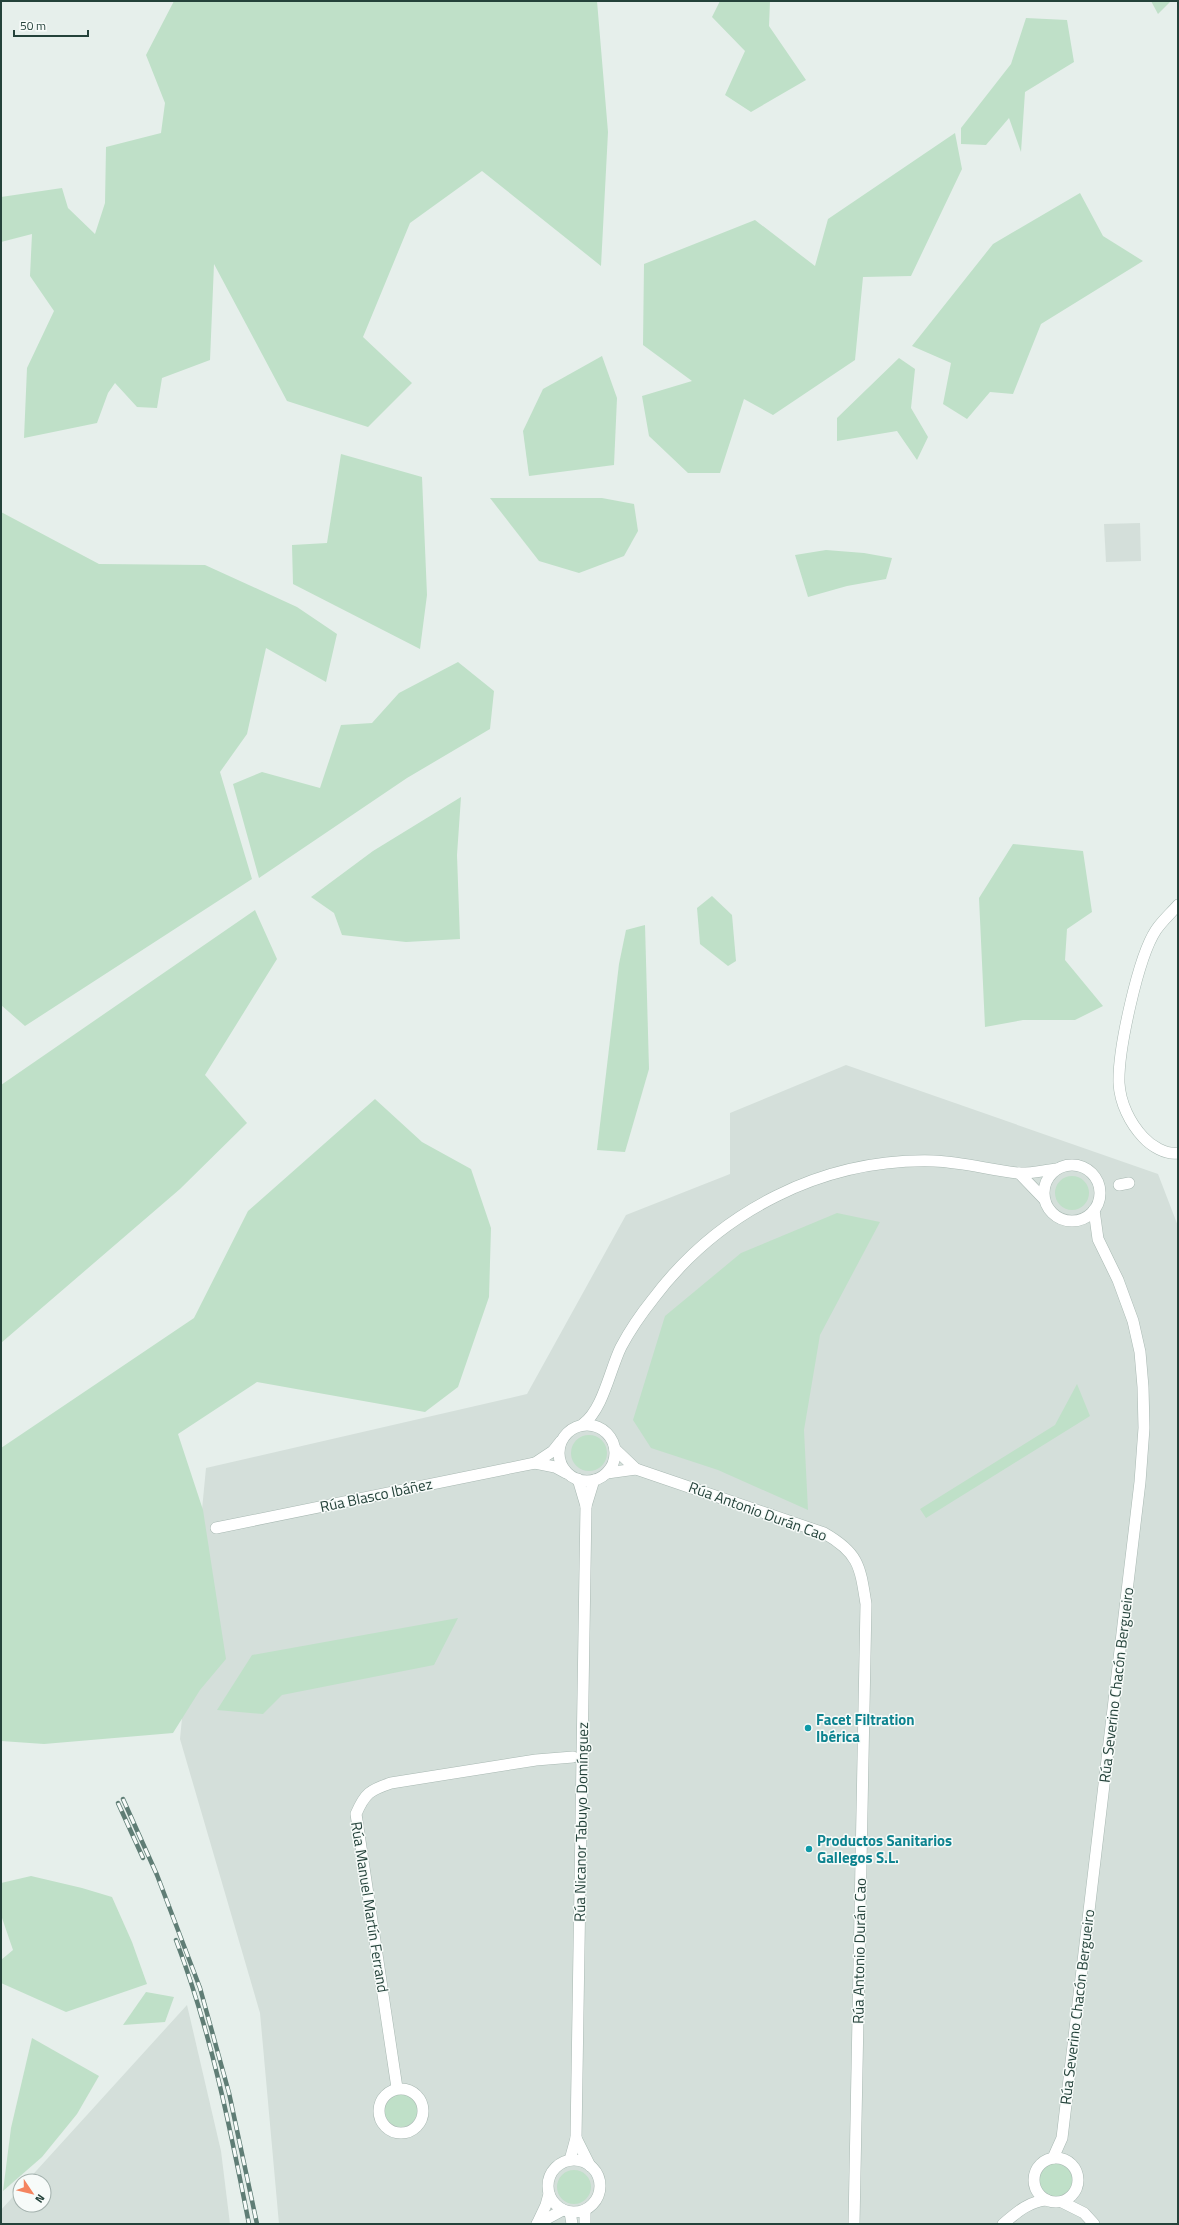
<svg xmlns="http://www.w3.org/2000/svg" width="1179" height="2225" font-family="'Titillium Web',sans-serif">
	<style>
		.built { fill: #d4dfda }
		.green { fill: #bfe0c8 }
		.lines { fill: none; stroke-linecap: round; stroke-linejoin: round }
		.street-casing { stroke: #a8b8b2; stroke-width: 12 }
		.street { stroke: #fff; stroke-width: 11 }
		.rail-casing { stroke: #5f7d75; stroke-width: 4.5 }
		.rail { stroke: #f7fbf9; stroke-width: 3; stroke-dasharray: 9; stroke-linecap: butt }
		.culture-dot { fill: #0f9aa8; stroke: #f7fbf9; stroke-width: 1.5 }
		.labels { text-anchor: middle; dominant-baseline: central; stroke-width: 3; stroke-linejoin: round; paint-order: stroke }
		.street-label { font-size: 15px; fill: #24423a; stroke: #f7fbf9 }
		.culture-label { font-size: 15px; font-weight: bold; fill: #0d838f; stroke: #f7fbf9; text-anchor: start }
	</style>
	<rect width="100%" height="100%" fill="#e6efeb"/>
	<g class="built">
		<path d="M1140,523l1,38 -35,1 -2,-38z"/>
		<path d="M846,1065l312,109 20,52v998h-899l-19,-211 -80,-274 26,-271 321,-74 99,-179 104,-41v-61z"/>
		<path d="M187,2005l34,146 9,73h-229v-14l19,-21v16h24v-24h-17z"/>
	</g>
	<g class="green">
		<path d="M174,1h423l11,131 -7,134 -119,-95 -72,52 -47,114 49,46 -44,44 -81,-26 -73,-137 -4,96 -48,18 -5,30 -20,-1 -22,-24 -7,10 -11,30 -73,15 3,-70 27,-57 -24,-35 2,-42 -31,8v-45l61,-9 6,20 27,26 10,-31 1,-56 55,-14 4,-30 -19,-48z"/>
		<path d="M720,1h50l-1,25 37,54 -55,32 -26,-17 20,-44 -33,-34z"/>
		<path d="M1151,1h20l-13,13z"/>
		<path d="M1026,18l41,2 7,42 -49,30 -4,60 -12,-34 -23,27 -25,-1v-16l50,-64z"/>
		<path d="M955,133l7,36 -51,107 -48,1 -8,83 -82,55 -29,-16 -24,74h-32l-39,-37 -7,-40 50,-15 -49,-36 1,-81 111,-44 60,46 13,-47z"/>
		<path d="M1080,193l23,43 40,25 -102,63 -28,70 -23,-2 -23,27 -24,-15 8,-41 -39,-17 81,-102z"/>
		<path d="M602,356l15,42 -3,67 -85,11 -6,-45 20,-42z"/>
		<path d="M899,358l16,11 -4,39 17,29 -11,23 -20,-29 -60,10v-23z"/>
		<path d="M341,454l81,23 5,118 -7,54 -127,-65 -1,-39 35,-2z"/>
		<path d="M490,498h112l32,6 4,27 -14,25 -45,17 -40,-12z"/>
		<path d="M1,512l98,52 106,1 92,42 40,27 -11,48 -60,-34 -19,86 -27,38 32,107 -227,147 -24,-21z"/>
		<path d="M826,550l38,3 28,5 -6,21 -39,7 -39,11 -13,-42z"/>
		<path d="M458,662l36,29 -4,38 -83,49 -148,100 -26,-94 29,-12 58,16 21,-63 31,-2 27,-30z"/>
		<path d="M461,797l-4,58 3,84 -54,3 -64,-7 -8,-22 -23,-16 62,-46z"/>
		<path d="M1013,844l70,7 9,61 -25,17 -2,31 38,46 -28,14h-52l-38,7 -6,-129z"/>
		<path d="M712,896l20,19 4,46 -8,5 -28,-22 -3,-36z"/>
		<path d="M255,910l22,49 -72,116 42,48 -67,66 -179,154v-258z"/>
		<path d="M645,925l4,144 -24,83 -28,-2 22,-186 7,-34z"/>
		<path d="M375,1099l47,43 49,27 20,59 -2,69 -31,90 -33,25 -168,-30 -79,52 25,76 23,149 -26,31 -27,43 -129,11 -43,-3v-293l193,-130 54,-107z"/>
		<circle cx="1072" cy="1193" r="17"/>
		<path d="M837,1213l43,9 -60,113 -16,95 4,80 -90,-40 -67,-22 -18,-28 32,-104 76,-63z"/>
		<path d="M1077,1384l13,32 -164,102 -6,-9 135,-84z"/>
		<circle cx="589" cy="1453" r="18"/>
		<path d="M458,1618l-24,47 -152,30 -19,19 -46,-4 35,-55z"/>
		<path d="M31,1876l51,12 30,9 20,45 15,42 -81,28 -65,-29v-23l12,-10 -12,-35v-32z"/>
		<path d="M146,1992l28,5 -9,25 -42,3z"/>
		<path d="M32,2038l67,38 -22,38 -35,43 -39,34 8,-63z"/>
		<circle cx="401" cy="2110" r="17"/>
		<circle cx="1056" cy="2180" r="17"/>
		<circle cx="574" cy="2187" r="17"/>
	</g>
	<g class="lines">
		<g class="street-casing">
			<g id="street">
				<path d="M1178,905c-7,8 -16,16 -22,25 -18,27 -38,120 -37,153 1,20 11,40 24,54 8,9 23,18 35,16"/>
				<circle cx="1072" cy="1193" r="28"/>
				<path d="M1019,1173l25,26"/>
				<path d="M1119,1185l10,-2"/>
				<path d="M583,1424c20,-14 27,-55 38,-77 9,-17 20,-33 32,-48 66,-88 170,-141 281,-138 29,1 56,9 84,12 12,1 27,-3 39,-4"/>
				<circle cx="587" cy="1453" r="28"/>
				<path d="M615,1449l21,20"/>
				<path d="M535,1463l20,4 11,6"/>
				<path d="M607,1473l29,-4 188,64c35,20 36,33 42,71l-12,620"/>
				<path d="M578,1479l8,27"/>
				<path d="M216,1528l319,-65 18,-12 8,-10"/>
				<path d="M397,2088l-41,-274c9,-21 14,-24 35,-31l145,-23 37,-3"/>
				<circle cx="401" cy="2111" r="22"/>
				<path d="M576,2138l14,28"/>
				<circle cx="1056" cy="2180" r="22"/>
				<path d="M1053,2158l9,-20 78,-656 4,-54 -1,-41 -3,-35 -7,-31 -15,-41 -20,-41 -4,-29"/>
				<path d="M570,2160l6,-22 10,-632 8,-26"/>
				<circle cx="574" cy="2186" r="26"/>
				<path d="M1062,2202l22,11 10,11"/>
				<path d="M585,2210v14"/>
				<path d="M570,2212l2,12"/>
				<path d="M537,2224l9,-19 3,-11"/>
				<path d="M537,2224l26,-14"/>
				<path d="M1003,2224c13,-11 26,-23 44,-24"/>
			</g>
		</g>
		<use href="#street" class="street"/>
		<g class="rail-casing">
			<g id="rail">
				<path d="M123,1799l34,76 43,113 29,105 28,131"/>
				<path d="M118,1803l25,55"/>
				<path d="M176,1940c35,92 54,187 73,284"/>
			</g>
		</g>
		<use href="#rail" class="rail"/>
	</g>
	<g class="culture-dot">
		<circle cx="808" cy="1728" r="4"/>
		<circle cx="809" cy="1849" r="4"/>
	</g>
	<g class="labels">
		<g class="street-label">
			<text transform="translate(376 1495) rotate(-12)">Rúa Blasco Ibáñez</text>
			<text transform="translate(758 1511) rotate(20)">Rúa Antonio Durán Cao</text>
			<text transform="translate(1116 1685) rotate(-83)">Rúa Severino Chacón Bergueiro</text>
			<text transform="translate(581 1822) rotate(-89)">Rúa Nicanor Tabuyo Domínguez</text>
			<text transform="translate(370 1907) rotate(81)">Rúa Manuel Martín Ferrand</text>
			<text transform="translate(859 1951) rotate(-89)">Rúa Antonio Durán Cao</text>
			<text transform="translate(1077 2007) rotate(-83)">Rúa Severino Chacón Bergueiro</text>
		</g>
		<g class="culture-label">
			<text x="816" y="1719">Facet Filtration<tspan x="816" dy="17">Ibérica</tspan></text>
			<text x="817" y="1840">Productos Sanitarios<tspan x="817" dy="17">Gallegos S.L.</tspan></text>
		</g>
	</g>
	<rect width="1179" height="2225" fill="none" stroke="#24423a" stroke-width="4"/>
	<g transform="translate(32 2193) rotate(125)"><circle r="19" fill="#f7fbf9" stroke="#a3b1ad"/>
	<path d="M0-3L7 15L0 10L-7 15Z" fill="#f4845f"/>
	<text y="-6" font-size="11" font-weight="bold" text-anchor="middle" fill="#24423a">N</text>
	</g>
	<path d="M14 30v6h74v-6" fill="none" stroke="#24423a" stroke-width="2"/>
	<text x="20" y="30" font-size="12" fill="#24423a" stroke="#f7fbf9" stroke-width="3" paint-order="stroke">50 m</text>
</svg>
